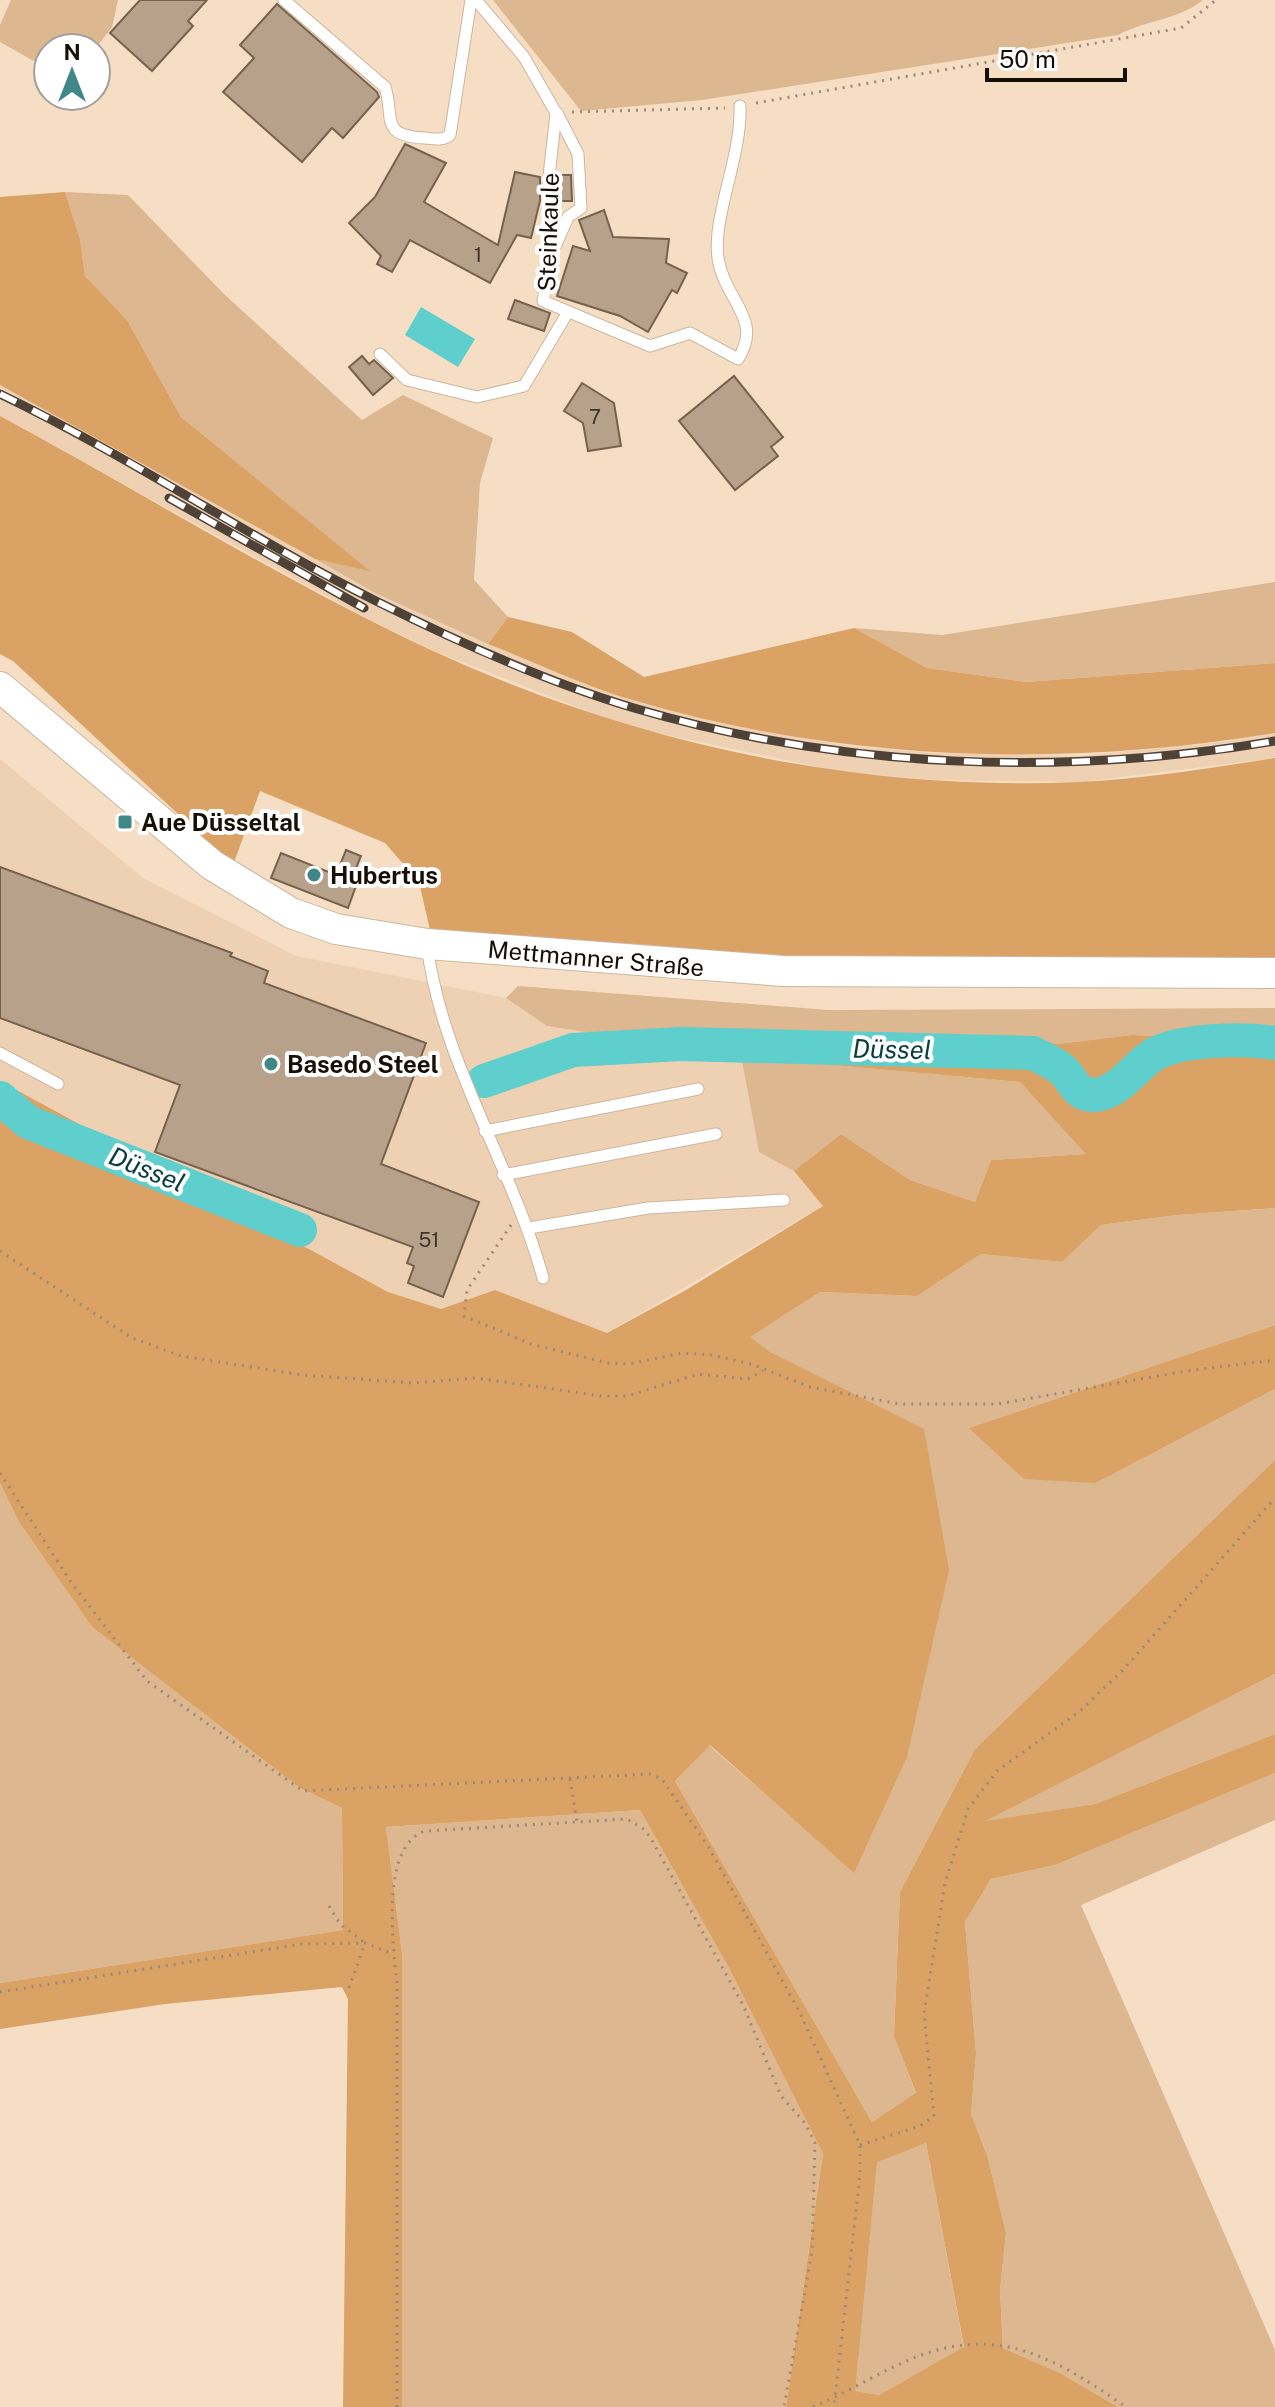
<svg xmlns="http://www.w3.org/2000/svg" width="1275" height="2407" font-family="'Public Sans',sans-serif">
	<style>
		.built { fill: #eed0b3 }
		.green { fill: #ddb78f }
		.forest { fill: #daa264; fill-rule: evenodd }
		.water { fill: #5ecfcd }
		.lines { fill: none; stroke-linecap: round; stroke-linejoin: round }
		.river { stroke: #5ecfcd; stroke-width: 34 }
		.building { fill: #b7a18a; stroke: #76624c; stroke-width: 2 }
		.service-casing { stroke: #cdb69f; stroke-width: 13 }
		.secondary-casing { stroke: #cdb69f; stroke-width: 32 }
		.path { stroke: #9c8a78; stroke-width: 3; stroke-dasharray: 2 6; stroke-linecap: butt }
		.service { stroke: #fff; stroke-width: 11 }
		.secondary { stroke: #fff; stroke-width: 30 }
		.rail-casing { stroke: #4e4236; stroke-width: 9 }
		.rail { stroke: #fff; stroke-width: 6; stroke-dasharray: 18; stroke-linecap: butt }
		.poi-dot { fill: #408887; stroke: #fff; stroke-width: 3 }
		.labels { text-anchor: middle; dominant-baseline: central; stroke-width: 8; stroke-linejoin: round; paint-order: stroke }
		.number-label { font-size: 20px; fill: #3f3428 }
		.street-label { font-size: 24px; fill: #170f07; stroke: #fff }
		.poi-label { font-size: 24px; font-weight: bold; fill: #170f07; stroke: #fff; text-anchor: start }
		.water-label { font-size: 26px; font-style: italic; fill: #073e3e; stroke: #fff }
	</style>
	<rect width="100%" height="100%" fill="#f6dec5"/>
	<g class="built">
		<path d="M0,385l149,80 226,128 113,51 146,57 212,45 91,7 142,3 133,-13 63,-10v25l-195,24 -146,-2 -91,-8 -214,-45 -195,-76 -70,-34 -364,-201z"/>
		<path d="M0,759l143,119 153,78 210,42 41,28 194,30 18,96 35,19 30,34 -217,128 -112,-43 -54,19 -53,-17 -388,-211z"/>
	</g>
	<g class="green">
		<path d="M11,0h107l-6,27 -16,21h-48v21l-48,-27v-17z"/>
		<path d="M493,0h710c-25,20 -57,20 -85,35l-416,65 -121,11z"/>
		<path d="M65,192l63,3 96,99 138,126 41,-25 90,43 -13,45 -6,97 34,37 -20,27 -113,-51 -60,-34 53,11 -187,-153 -54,-97 -42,-44 -5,-37z"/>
		<path d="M1275,582v81l-249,19 -99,-14 -73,-40 88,7z"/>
		<path d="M518,986l311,24 446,-2v32l-143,-5 -75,9 -267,17 230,21 67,72 -96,6 -16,42 -65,-22 -69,-46 -47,37 -35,-19 -18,-96 -194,-30 -41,-28z"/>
		<path d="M1275,1208v117l-306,103 127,55 179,-94v71l-300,289 -75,143 -6,143 22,59 -44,28 -197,-341 34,-36 145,127 -84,-520 -21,-15 71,-45 97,4 64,-42 81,8 39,-37 76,-10z"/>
		<path d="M0,1483l19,39 73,105 208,161 42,20 1,122 -343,53z"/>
		<path d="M1275,1674v60l-180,70 -113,18z"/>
		<path d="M1275,1773v47l-194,85 194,445v57h-157l-58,-34 -57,-25 -3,-58 6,-57 -18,-75 -17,-44 5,-61 -11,-131 26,-43 64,-14z"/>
		<path d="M640,1810l90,160 93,184 -37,253h-384v-454l-16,-126z"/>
		<path d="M926,2143l38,205 -85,47 -25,-4 23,-230z"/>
	</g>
	<g class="forest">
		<path d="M65,192l15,47 5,37 42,44 54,97 189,154 -55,-12 -315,-174v-188z"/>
		<path d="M0,416c143,77 285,166 431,234 201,93 426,142 648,132 66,-3 131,-14 196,-24v200l-472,1 -373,-29 -11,-48 -34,-39 -125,-52 -27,74 -220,-204 -13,-7z"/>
		<path d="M508,617l64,15 72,45 210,-49 73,40 99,14 249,-19v70c-214,35 -430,29 -639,-32 -50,-14 -99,-38 -148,-57z"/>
		<path d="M804,1034l253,10 75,-9 143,5v168l-98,7 -76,10 -39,37 -81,-8 -64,42 -97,-4 -70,45 20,15 154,77 25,141 -42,187 -53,116 -144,-128 -35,36 197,341 44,-29 -22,-57 6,-144 75,-143 300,-289v214l-290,147 110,-17 180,-70v39l-220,92 -64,14 -26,43 11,131 -5,61 17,44 18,75 -6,57 3,58 57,25 58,34h-332l37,-253 -93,-184 -90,-160 -254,17 16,126v454h-59l5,-408 -6,-12 -177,17 -165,25v-46l343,-53 -1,-122 -42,-20 -208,-161 -73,-105 -19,-39v-402l388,211 53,17 54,-19 112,43 79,-43 137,-84 -29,-35 47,-37 69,46 65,22 16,-42 95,-6 -66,-72 -231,-21zM926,2143l38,204 -85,48 -24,-4 22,-229z"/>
		<path d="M1275,1325v64l-179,94 -72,-4 -55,-51z"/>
	</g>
	<path class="water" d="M421,307l54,32 -17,28 -53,-32z"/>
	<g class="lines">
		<g class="river">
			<path d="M484,1081l89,-31 108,-6 352,9c9,5 19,9 27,15 12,8 14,26 32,27 26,0 41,-27 61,-40 27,-16 91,-17 122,-12"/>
			<path d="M0,1098l28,24 272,108"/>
		</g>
	</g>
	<g class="building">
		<path d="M140,0h67l-19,21 5,5 -41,45 -42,-38z"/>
		<path d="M277,4l100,88 2,5 -36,41 -11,-10 -30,34 -79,-70 31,-34 -14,-13z"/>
		<path d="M405,144l41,19 -22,39 74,43 17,-73 25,5v24l-9,37 -14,-3 -27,48 -80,-43 -18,32 -15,-8 4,-8 -32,-33 26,-26z"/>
		<path d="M558,175h13l1,26h-15z"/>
		<path d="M604,210l9,27 56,2 -3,24 21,10 -10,20 -5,-3 -24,42 -28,-16 -63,-20 16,-50 17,5 -11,-31z"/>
		<path d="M515,300l35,13 -6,18 -36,-12z"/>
		<path d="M362,356l7,8 5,-4 19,18 -20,17 -24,-28z"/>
		<path d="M734,376l49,61 -12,10 7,9 -43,34 -56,-69z"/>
		<path d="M582,383l32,20 7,43 -33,5 -5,-28 -19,-12z"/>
		<path d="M346,850l15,6 -7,17 6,2 -12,33 -77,-30 10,-25 55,22z"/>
		<path d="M0,867l232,86 -2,3 38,15 -4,12 162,60 -45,121 98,38 -36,95 -35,-14 6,-17 -7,-3 6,-16 -258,-95 25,-67 -180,-67z"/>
	</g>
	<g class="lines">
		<g class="service-casing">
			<g id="service">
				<path d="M284,0l101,87c10,30 -7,49 40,51 9,1 17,3 25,-3l21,-135"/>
				<path d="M476,0l48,57 32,56 -8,72 4,69 -9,47 107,45 40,-13 48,26c26,-40 -14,-59 -20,-101 -6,-41 24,-102 22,-152"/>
				<path d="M554,249l14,-32 13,-9 -3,-54 -21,-41"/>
				<path d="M380,354l27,26 70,17 47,-11 44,-74"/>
				<path d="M427,945c15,118 85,220 116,333"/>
				<path d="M0,1053l58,31"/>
				<path d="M485,1131l213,-42"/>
				<path d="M503,1175l213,-41"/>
				<path d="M529,1228l119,-20 136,-8"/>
			</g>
		</g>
		<g class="secondary-casing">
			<path id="secondary" d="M0,687l212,178 79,48 45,16 91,15 356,27 492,2"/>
		</g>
		<g class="path">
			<path d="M756,103l425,-75 35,-28"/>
			<path d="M572,112l153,-4"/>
			<path d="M511,1225l-44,65 -3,26 67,28 77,19 21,1 53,-11 31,2 41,10 56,22 90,17h98l188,-33 89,-11"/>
			<path d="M0,1251l132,87 49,18 32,5 90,14 111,8 62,-5 126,18h25l71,-22 50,5 15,-8"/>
			<path d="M0,1473l71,109 76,99 156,110 347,-17 12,5 46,67 92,167 60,132v30l-26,232"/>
			<path d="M570,1779l7,43"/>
			<path d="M329,1906l11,18 25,19"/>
			<path d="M349,1988l16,-45"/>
			<path d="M0,1992l302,-48 63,-1 28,11"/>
			<path d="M860,2145l60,-19 14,-10 -10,-103 21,-130 23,-74 29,-38 83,-60 43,-41 152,-172"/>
			<path d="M397,2407v-423c-4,-40 -17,-138 28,-153l202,-12 18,11 8,12 90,163 38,91 24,27 10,20 -3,109 -28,155"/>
			<path d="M813,2407c33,-14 65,-34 98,-48 87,-36 144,-1 215,48"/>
		</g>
		<use href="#service" class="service"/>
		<use href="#secondary" class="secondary"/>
		<g class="rail-casing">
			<g id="rail">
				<path d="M0,394c129,62 248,143 376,207 82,41 170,81 258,107 207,61 429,69 641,33"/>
				<path d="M169,498l195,110"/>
			</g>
		</g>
		<use href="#rail" class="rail"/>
	</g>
	<g class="poi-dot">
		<rect x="117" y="814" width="16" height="16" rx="4"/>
		<circle cx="314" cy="875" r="8"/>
		<circle cx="271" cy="1064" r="8"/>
	</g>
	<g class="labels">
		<g class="number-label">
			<text x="478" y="255">1</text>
			<text x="595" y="417">7</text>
			<text x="429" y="1240">51</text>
		</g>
		<g class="street-label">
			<text transform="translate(548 232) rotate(-88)">Steinkaule</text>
			<text transform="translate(596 958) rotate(5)">Mettmanner Straße</text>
		</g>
		<g class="poi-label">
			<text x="141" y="822">Aue Düsseltal</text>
			<text x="330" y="875">Hubertus</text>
			<text x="287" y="1064">Basedo Steel</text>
		</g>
		<g class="water-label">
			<text transform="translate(892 1049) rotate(1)">Düssel</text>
			<text transform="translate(147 1169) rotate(22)">Düssel</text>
		</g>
	</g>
	<g transform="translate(72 72)"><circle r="38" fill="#ffffff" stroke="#a29f9c" stroke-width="2"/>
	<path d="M0-6L14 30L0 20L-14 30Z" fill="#408887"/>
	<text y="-12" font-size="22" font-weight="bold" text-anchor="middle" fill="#170f07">N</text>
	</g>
	<path d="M987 68v12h138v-12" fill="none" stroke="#170f07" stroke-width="4"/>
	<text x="999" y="68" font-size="24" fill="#170f07" stroke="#ffffff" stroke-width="6" paint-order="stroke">50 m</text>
</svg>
